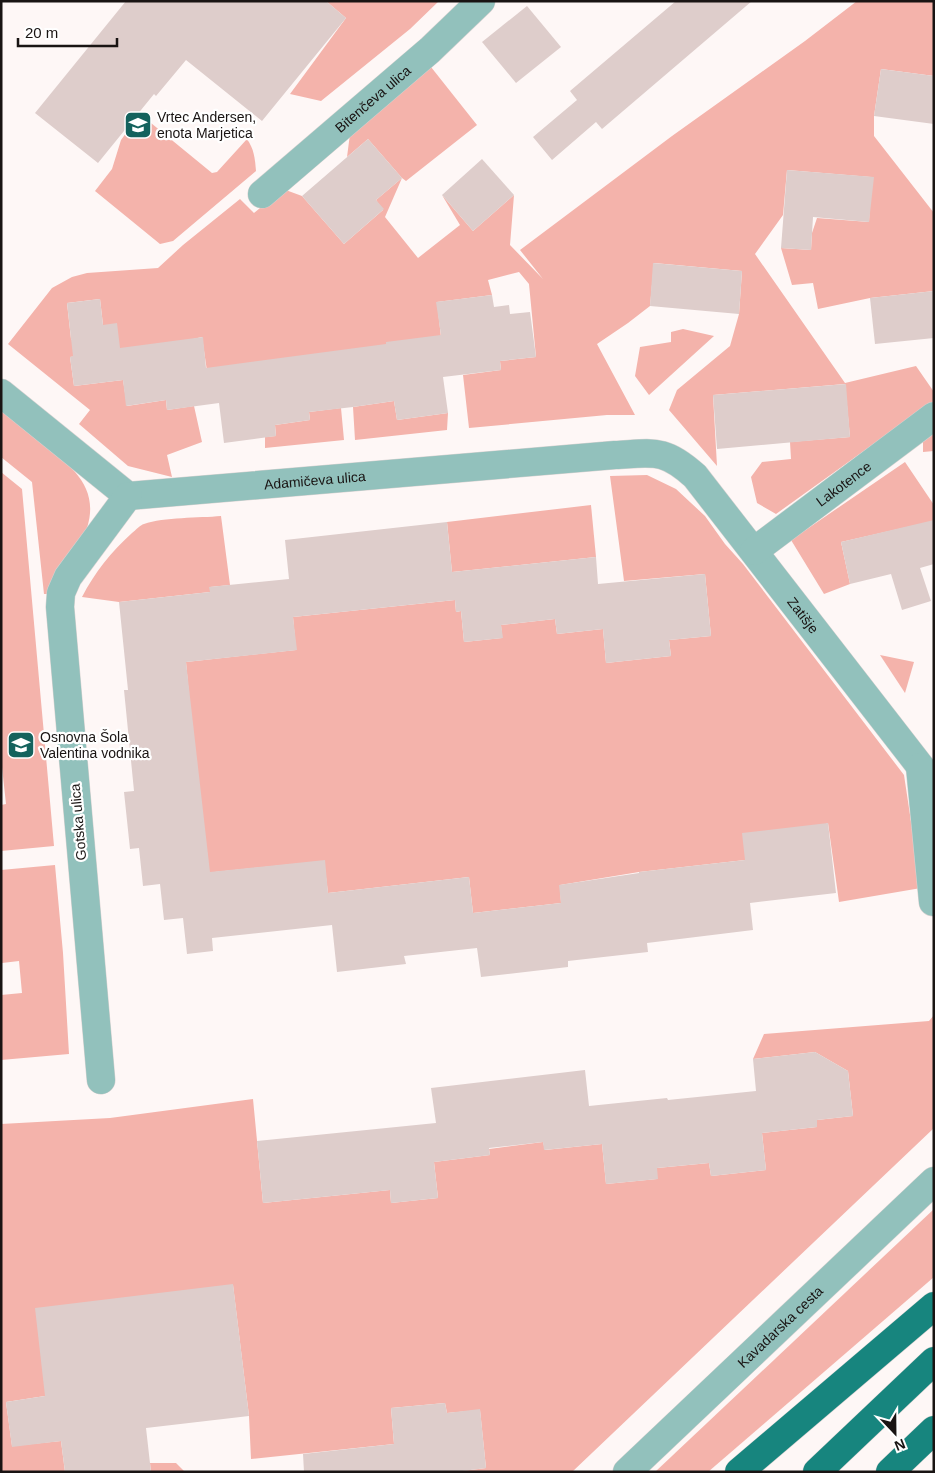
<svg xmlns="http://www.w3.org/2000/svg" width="935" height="1473" font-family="Arial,sans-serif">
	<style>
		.green { fill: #f4b3ab }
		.building { fill: #decdcb }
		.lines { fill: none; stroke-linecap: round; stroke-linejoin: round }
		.minor-casing { stroke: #d9d3d2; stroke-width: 29 }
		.tertiary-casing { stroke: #d9d3d2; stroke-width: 29 }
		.trunk-casing { stroke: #d9d3d2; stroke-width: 29 }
		.minor { stroke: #92c1bc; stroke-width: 28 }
		.tertiary { stroke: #92c1bc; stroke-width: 28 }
		.trunk { stroke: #17857e; stroke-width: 28 }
		.labels { text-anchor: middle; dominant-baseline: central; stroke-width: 4.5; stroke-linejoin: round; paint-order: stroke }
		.street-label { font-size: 14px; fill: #191413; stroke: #fff }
		.poi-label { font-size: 14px; fill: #191413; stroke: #fff; text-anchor: start }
	</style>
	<rect width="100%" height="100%" fill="#fef7f6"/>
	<g class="green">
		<path d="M326,1h113l-29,28 -89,72 -31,-7 56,-76z"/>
		<path d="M857,1h77v75l-53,-7 -7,47v20l60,77v78l-64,7 -52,11 -5,-26 -21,2 -11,-37 30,2 1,-17 5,-15 52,4 2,-45 -84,-7 -4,45 -28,39 90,129 71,-17 18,26v12l-41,26 -117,84 -19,-11 -6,-26 11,-15 29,-3 -1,-17 60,-5 -5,-53 -132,11 4,71 -48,-56 8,-20 53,-44 9,-32 3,-43 -88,-8 -4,43 -22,17 -31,21 38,71h-28l-138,13 -6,-53 38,-5 -1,-9 36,-4 -7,-73 -10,-12 -31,8 4,15 -55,7 5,44 -234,32 -6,-41 -81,19 -18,-31 -3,-26 -33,4 4,36 14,16 -15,2 4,29 49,-6 4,26 39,-6 1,10 27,-4 8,36 -35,13 5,22 -44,-11 -49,-42 11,-14 -82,-66 44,-56 20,-11 15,-4 71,-5 25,-23 57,-46 14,14 29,-24 19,7 42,48 39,-34 -7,-10 26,-22 -34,-39 -21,18 3,-23 81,-67 46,58 -71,56 -4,-3 -17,39 33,41 42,-33 -18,-30 31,36 41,-36 -4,50 33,34 -23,-29 152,-114 133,-95z"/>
		<path d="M140,114l72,59 5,-1 30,-33c7,10 8,19 9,32l-83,70 -13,3 -65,-53 17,-22 9,-29z"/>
		<path d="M683,329l31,7 -65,59 -14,-19 5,-29 31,-5v-10z"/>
		<path d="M394,401l3,19 51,-7 -1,17 -92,10 -2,-33z"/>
		<path d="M341,408l3,32 -79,8v-11l11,-1 -1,-11 35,-5 -1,-8z"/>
		<path d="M1,409c14,12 28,23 42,34 28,23 57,44 44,85 -6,21 -28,47 -40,66h-3l-12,-112 -31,-25z"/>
		<path d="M934,430v21l-11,1v-14z"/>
		<path d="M905,462l29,43v16l-93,21 9,42 -26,10 -33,-54z"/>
		<path d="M1,472l21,17 32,357 -53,5v-46l5,-1 -5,-46z"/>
		<path d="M647,475l29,14 29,27 20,28 18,20 161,211 17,113 -82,14 -11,-79 -83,37 -106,12 -79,13 1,18 -88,10 -4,-36 -141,16 -4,-32 -119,12 -19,-211 110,-12 -3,-33 162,-17 1,12 5,-1 3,31 38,-4 -1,-13 54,-6 2,15 46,-5 3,34 65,-7 -2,-16 42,-4 -6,-62 -81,7 -14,-105z"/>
		<path d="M591,505l5,52 -144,15 -5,-50z"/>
		<path d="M221,516l9,69 -20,2v5l-91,10 -37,-5c13,-25 29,-45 50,-64 4,-3 8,-8 12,-9 20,-7 55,-6 77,-8z"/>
		<path d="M880,655l34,7 -9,31z"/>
		<path d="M55,865l8,88 6,101 -68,6v-65l21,-2 -3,-32 -17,2 -1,-93z"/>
		<path d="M934,1015v113l-362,344h-117l31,-4 -6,-58 -33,3 -2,-10 -54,5 3,36 -143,15 -2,-43 -16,-131 -188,111 -39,6 6,44 49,-5 4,31h-63l-1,-348 109,-6 143,-19 10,104 127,-13 1,13 47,-5 -4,-36 56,-7 -1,-6 54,-7 2,8 57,-6 4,40 51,-5v-11l52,-5 2,13 55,-6 -4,-37 55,-6v-7l36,-4 -5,-45 -33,-19 -62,7 11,-25 165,-13z"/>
		<path d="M934,1209v68l-226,195h-53z"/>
		<path d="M150,1463h26l9,9h-34z"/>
	</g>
	<g class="building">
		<path d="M126,1h200l20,17 -84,103 -76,-61 -30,36 -2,-2 -56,69 -63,-50z"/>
		<path d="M676,1h76l-150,128 -6,-7 -44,38 -19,-23 44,-37 -7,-9z"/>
		<path d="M527,6l34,41 -45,36 -34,-41z"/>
		<path d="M881,69l53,7v48l-60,-8z"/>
		<path d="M368,139l34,39 -26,22 8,9 -40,35 -42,-48z"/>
		<path d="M482,159l32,36 -41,36 -31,-36z"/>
		<path d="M787,170l87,7 -5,45 -56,-5 -2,33 -30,-2z"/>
		<path d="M653,263l89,8 -3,43 -89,-8z"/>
		<path d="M934,291v47l-59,6 -5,-46z"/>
		<path d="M492,295l2,12 15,-2 1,9 20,-2 6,45 -36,4 1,9 -58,7 5,36 -51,7 -3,-19 -41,6 -44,5 1,8 -35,5 1,11 -52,7 -5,-40 -52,7 -1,-10 -40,6 -3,-26 -49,6 -4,-29 3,-1 -6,-53 33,-4 3,26 14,-2 3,25 83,-11 3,31 180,-24v-2l55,-7 -5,-33z"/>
		<path d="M846,384l4,53 -133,12 -4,-54z"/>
		<path d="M934,520v44l-14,4 11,33 -29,9 -11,-36 -41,10 -9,-42z"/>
		<path d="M447,522l5,50 144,-15 2,27 107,-10 6,62 -42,4 2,16 -65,7 -3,-34 -46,5 -2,-15 -54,6 2,13 -39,4 -3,-31 -5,1 -1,-12 -162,17 4,33 -111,12 24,210 115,-12 3,33 141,-16 4,36 88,-10 -2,-18 80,-12v-1l106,-12 -3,-27 86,-10 8,70 -86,10 3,27 -106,13 1,9 -80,9v6l-87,10 -4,-29 -73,8 2,8 -69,8 -5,-47 -120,13 1,13 -26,3 -4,-36 -19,2 -4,-36 -17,2 -4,-38 -9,1 -6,-57 10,-1 -10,-101h4l-9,-88 91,-10 -1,-5 80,-8 -4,-39z"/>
		<path d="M815,1052l33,19 5,45 -36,4v7l-55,6 4,37 -55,6 -2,-13 -52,5 1,11 -52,5 -4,-40 -58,6 -1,-8 -54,6 1,7 -56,7 4,36 -47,5 -1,-13 -127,13 -6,-62 179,-18 -5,-35 154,-18 4,36 78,-8 1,2 88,-9 -3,-32z"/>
		<path d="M233,1284l16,132 -103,12 5,44h-86l-4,-31 -49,6 -6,-45 39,-6 -10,-88z"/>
		<path d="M445,1403l2,10 33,-4 6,59 -31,4h-151l-1,-18 91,-10 -3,-36z"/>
	</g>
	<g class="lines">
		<g class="minor-casing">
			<g id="minor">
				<path id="s1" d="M262,194l168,-144 51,-49"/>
				<path id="s2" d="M1,393l127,103 487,-41c39,-2 49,-7 80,21l239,308"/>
				<path id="s3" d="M754,551l180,-135"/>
				<path d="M920,767l13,135"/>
				<path d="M101,1080l-41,-473 1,-14 7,-16 60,-81"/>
			</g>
		</g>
		<g class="tertiary-casing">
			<g id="tertiary">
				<path id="s4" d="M627,1472l307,-291"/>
			</g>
		</g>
		<g class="trunk-casing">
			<g id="trunk">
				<path d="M739,1472l195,-166"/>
				<path d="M817,1472l117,-111"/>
				<path d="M890,1472l44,-42"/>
			</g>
		</g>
		<use href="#minor" class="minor"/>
		<use href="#tertiary" class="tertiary"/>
		<use href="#trunk" class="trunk"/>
	</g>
	<defs>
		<g id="school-square" transform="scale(1.4375)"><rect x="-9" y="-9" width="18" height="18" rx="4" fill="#14625d" stroke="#fff"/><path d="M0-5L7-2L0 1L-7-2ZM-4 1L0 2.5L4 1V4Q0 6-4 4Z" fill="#fff"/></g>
	</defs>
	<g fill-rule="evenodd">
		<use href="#school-square" x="138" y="125"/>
		<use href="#school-square" x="21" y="745"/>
	</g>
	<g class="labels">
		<g class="street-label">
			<text stroke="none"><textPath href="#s1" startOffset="146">Bitenčeva ulica</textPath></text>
			<text stroke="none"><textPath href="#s2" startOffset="351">Adamičeva ulica</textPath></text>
			<text stroke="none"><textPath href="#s3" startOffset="112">Lakotence</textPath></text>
			<text stroke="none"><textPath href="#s2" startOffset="915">Zatišje</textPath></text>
			<text transform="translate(78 822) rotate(-95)">Gotska ulica</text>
			<text stroke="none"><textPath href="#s4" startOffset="211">Kavadarska cesta</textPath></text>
		</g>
		<g class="poi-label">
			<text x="157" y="117">Vrtec Andersen,<tspan x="157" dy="16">enota Marjetica</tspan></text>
			<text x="40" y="737">Osnovna Šola<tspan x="40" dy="16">Valentina vodnika</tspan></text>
		</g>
	</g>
	<rect width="935" height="1473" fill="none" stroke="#191413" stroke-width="5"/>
	<g transform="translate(895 1433) rotate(158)" stroke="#ffffff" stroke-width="4" paint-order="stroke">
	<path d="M0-4L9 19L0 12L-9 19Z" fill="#191413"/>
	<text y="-8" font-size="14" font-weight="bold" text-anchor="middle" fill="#191413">N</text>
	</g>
	<path d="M18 38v8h99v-8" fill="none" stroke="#191413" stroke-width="2.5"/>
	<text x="25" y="38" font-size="15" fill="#191413" stroke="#ffffff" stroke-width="4" paint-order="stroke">20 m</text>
</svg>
